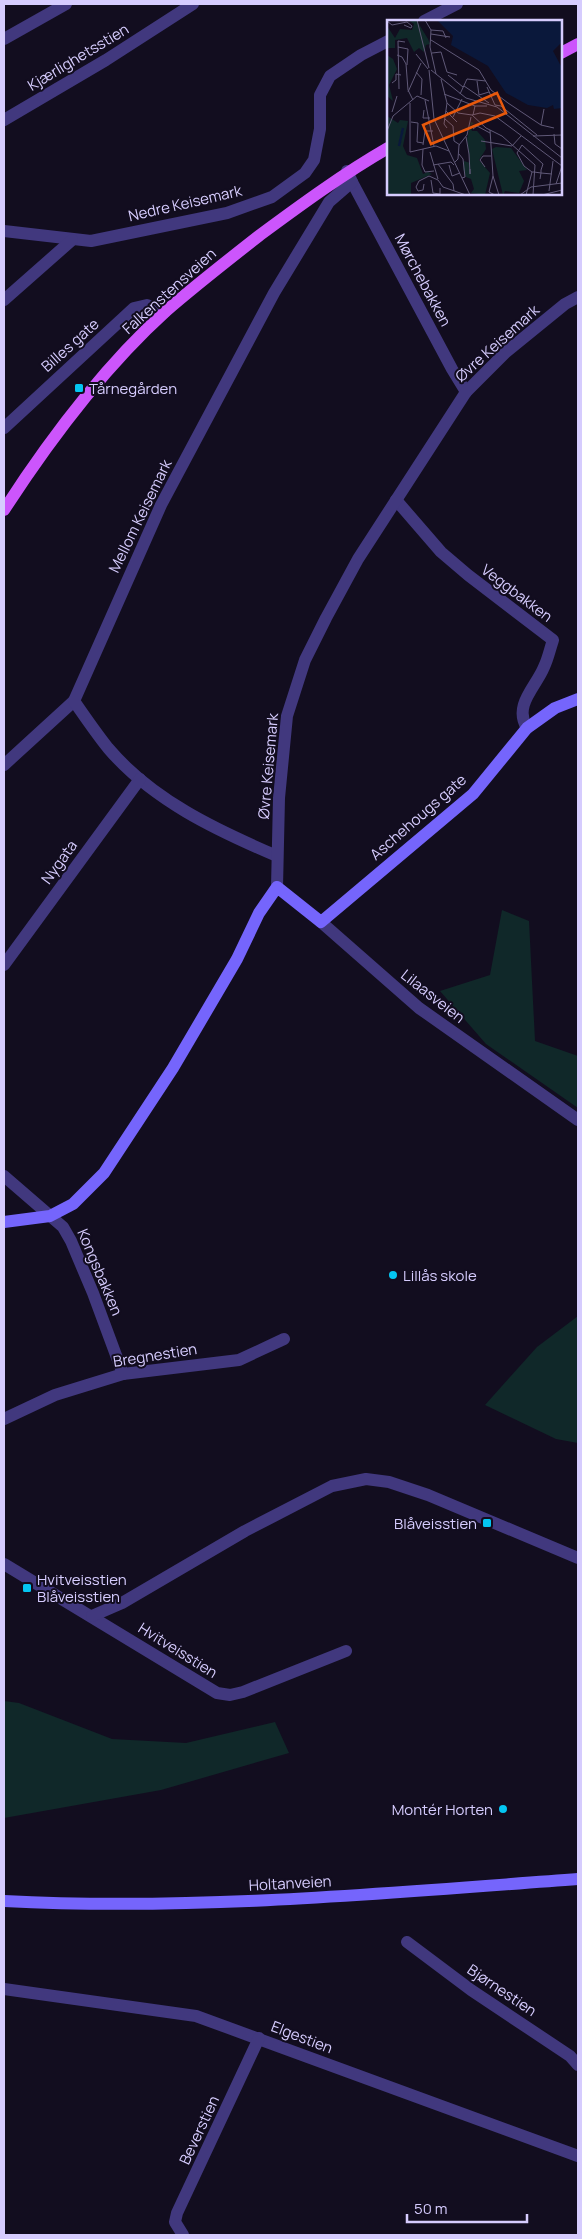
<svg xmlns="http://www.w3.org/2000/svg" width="582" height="2239" font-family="Manrope,sans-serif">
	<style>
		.green { fill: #102829 }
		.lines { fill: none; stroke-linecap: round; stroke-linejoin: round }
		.minor { stroke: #41387e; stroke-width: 12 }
		.tertiary { stroke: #41387e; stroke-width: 12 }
		.secondary { stroke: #7565fc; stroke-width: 12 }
		.primary { stroke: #cc55fc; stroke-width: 12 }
		.poi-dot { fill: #04c6f2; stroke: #120d1f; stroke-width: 2 }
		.labels { text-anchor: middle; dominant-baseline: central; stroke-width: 4; stroke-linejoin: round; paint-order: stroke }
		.street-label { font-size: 15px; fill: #d6ccfe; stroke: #120d1f }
		.poi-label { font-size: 15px; fill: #d6ccfe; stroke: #120d1f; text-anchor: start }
		.inset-river { fill: none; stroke: #0a183b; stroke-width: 2.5 }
		.inset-road { fill: none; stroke: #605978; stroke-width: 1 }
		.view { fill: #e8590c; fill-opacity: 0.15; stroke: #e8590c; stroke-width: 2.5 }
		.inset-edge { fill: none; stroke: #d6ccfe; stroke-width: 2.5 }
	</style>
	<rect width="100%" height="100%" fill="#120d1f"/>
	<g class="green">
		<path d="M502,910l27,11 6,120 43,15v52l-92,-64 -46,-53 50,-16z"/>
		<path d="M578,1316v127l-22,-4 -71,-34 52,-58z"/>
		<path d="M4,1701l15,2 93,36 74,4 89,-21 14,31 -128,37 -157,28z"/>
	</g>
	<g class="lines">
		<g class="minor">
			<path d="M424,21l33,-17"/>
			<path d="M4,39l62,-35"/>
			<path d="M4,120l102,-60 87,-56"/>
			<path d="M352,182l100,187 14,23"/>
			<path d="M4,231l87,10 136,-28 45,-16 33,-24 9,-13 6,-31v-34l10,-19 31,-21 27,-14"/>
			<path d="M4,300l68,-60"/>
			<path d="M4,428l130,-120 13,-3 18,7"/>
			<path d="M396,500l45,52 27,23 85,65c-3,9 -5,19 -9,27 -8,20 -31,38 -17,61"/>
			<path d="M4,765l70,-64"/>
			<path d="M277,856c-61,-26 -125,-56 -169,-108 -12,-15 -23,-31 -34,-47l87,-196 113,-212 55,-91 23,-20 -5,-11"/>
			<path d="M4,965l136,-186"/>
			<path d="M4,1176l59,51 8,14 22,52 30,81"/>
			<path d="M4,1419l51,-24 68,-21 116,-14 45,-21"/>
			<path d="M4,1564l213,129 13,2 13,-3 103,-41"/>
			<path d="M92,1616l30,-13 123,-72 87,-45 34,-7 23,3 39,13 150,63"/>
			<path d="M407,1942l64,48 99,66 8,9"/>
			<path d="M4,1989l192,27 382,140"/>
			<path d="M183,2235l-8,-13 2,-9 82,-175"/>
		</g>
		<g class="tertiary">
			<path d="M277,887l2,-89 8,-82 18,-56 21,-42 32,-59 108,-167 40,-40 59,-48 13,-7"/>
			<path d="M321,922l98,86 159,112"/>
		</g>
		<g class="secondary">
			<path d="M4,1222l46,-6 23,-12 31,-31 69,-105 64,-109 22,-46 18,-26 44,35 152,-128 54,-66 28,-20 23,-9"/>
			<path d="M4,1901c192,10 383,-8 574,-22"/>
		</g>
		<g class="primary">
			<path d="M561,53l17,-9"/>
			<path d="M4,510c46,-71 99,-142 162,-199 30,-26 62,-51 94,-76 42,-31 83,-61 128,-87"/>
		</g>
	</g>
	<g class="poi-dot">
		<rect x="74" y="383" width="10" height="10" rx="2.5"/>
		<circle cx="393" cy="1275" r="5"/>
		<rect x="482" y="1518" width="10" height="10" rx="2.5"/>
		<rect x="22" y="1583" width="10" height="10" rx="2.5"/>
		<circle cx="503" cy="1809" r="5"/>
	</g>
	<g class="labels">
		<g class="street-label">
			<text transform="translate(78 57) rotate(-31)">Kjærlighetsstien</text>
			<text transform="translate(185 203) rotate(-13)">Nedre Keisemark</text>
			<text transform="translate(423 280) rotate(62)">Mørchebakken</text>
			<text transform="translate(169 291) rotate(-42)">Falkenstensveien</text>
			<text transform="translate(497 343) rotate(-42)">Øvre Keisemark</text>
			<text transform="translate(70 345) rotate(-42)">Billes gate</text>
			<text transform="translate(140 516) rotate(-64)">Mellom Keisemark</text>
			<text transform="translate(517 593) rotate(37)">Veggbakken</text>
			<text transform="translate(268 766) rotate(-85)">Øvre Keisemark</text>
			<text transform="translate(418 817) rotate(-41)">Aschehougs gate</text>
			<text transform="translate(59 862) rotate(-54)">Nygata</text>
			<text transform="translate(433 996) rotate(38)">Lilaasveien</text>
			<text transform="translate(100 1272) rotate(67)">Kongsbakken</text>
			<text transform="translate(155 1355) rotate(-9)">Bregnestien</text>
			<text transform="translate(178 1650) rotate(32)">Hvitveisstien</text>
			<text transform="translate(290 1883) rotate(-3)">Holtanveien</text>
			<text transform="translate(502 1990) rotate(34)">Bjørnestien</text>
			<text transform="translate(302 2037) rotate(21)">Elgestien</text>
			<text transform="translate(199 2130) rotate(-65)">Beverstien</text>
		</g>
		<g class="poi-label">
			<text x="89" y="388">Tårnegården</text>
			<text x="403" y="1275">Lillås skole</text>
			<text x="477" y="1523" text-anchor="end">Blåveisstien</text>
			<text x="37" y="1579">Hvitveisstien<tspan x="37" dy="17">Blåveisstien</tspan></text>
			<text x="493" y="1809" text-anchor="end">Montér Horten</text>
		</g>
	</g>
	<g transform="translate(387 20)">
		<rect width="175" height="175" fill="#120d1f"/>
		<path d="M21,0l9,1 11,18 2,5 -4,1 -2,7 -5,-4 -5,4 -7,-14 -12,2v8h-8v-22l8,12 5,-9 12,1 2,-6zM0,35l6,4 4,10 -8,16 4,16 -6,-5zM0,96l11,7 2,-3 8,1 -5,25 4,9 10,3 6,16 5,-2 4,2 -21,9v12h-24zM84,102l3,1 -4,3 2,5h5l8,9 1,9 -7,11 11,13 -5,22 -14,-2 3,-4 -3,-10 -5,-2 -3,-8 1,-8 6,2 -3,-24zM109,127l15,1 16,22 -8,1 5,10 -5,12 -14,-2 -2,4 -11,-46z" fill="#102829"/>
		<path d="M50,0h125l-1,23 -8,8 9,17v40l-8,1 -1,-4 -6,3 -19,-3 -22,-12 -18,-27 -37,-21 2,-9z" fill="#0a183b"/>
		<path class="inset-river" d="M12,126l4,-18"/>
		<path class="inset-road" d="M30,0l12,48M38,0l6,10 -1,17 6,27M0,1l5,4 15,-3 5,4 -1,2 -7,-3M44,10l12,1 3,7M44,14l19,3M44,20l48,30 12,20 17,13 33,22 13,3M11,27l10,2 -1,16M45,33l9,-1 6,20 10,3M29,34l12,15M10,35l5,2 4,7 2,26 5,10M42,50l5,49 36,76M44,50l35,28 31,9 65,51M29,52l6,7 -1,16M61,55l15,12M54,59l6,24 11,10 14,2 14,13 16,8 33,29 -2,30M90,61l2,14 10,-3M5,63l4,-3v-6l5,1M77,66l25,17M100,67l8,18 6,1 36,29M12,69l-1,-48 7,1M21,72l13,-29M57,74l31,12M73,74l7,-15 19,2M38,80l9,46M23,83v49l26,-6 13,5M60,83l-3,21 3,4M37,90l-1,8h7M59,91l11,11M5,92l5,-16M85,95l8,-2 15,3 67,50M86,95l2,-9h12M66,97l9,-18M58,99l8,7 1,15 6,4M24,102l7,1 -1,19 6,1M154,105l3,-16M86,109l4,-3 13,7M103,110l3,46 6,19M0,111l6,-15 24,-20 12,5M167,114l1,10 7,5M146,116l29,-1M79,117l3,17 1,19v1v-5M94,121l31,5 9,-10M36,125l2,-14h8M36,129l-1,16 3,7 9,-1M43,132l8,27M72,134l4,5 2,18 -3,1M68,142l3,-3 1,-14 8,-10 4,-18M51,144l15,20 1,7M46,145l18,-3 3,3M62,145l3,11 8,-3M98,147l-5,-7 3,-4h8M106,156l-4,16 6,3M153,159l1,-6v-3l2,-6 -21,-19 -5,8 7,13 8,6h2l7,1 11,1M44,160l2,13 7,1v-6M37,164l-1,6 -5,1 -2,-4 3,-6 10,-5 9,4 5,7 23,8M169,164l6,-18M162,171l4,-30M133,175l11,-8 31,-4M139,175l6,-23M155,175l20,-5"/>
		<path class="view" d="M110,73l9,20 -75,31 -8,-19z"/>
		<rect width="175" height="175" class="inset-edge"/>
	</g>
	<rect width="582" height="2239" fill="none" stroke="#d6ccfe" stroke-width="10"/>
	<path d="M407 2214v8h120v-8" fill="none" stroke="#d6ccfe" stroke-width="2.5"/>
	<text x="414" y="2214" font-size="15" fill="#d6ccfe" stroke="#120d1f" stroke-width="4" paint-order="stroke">50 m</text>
</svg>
